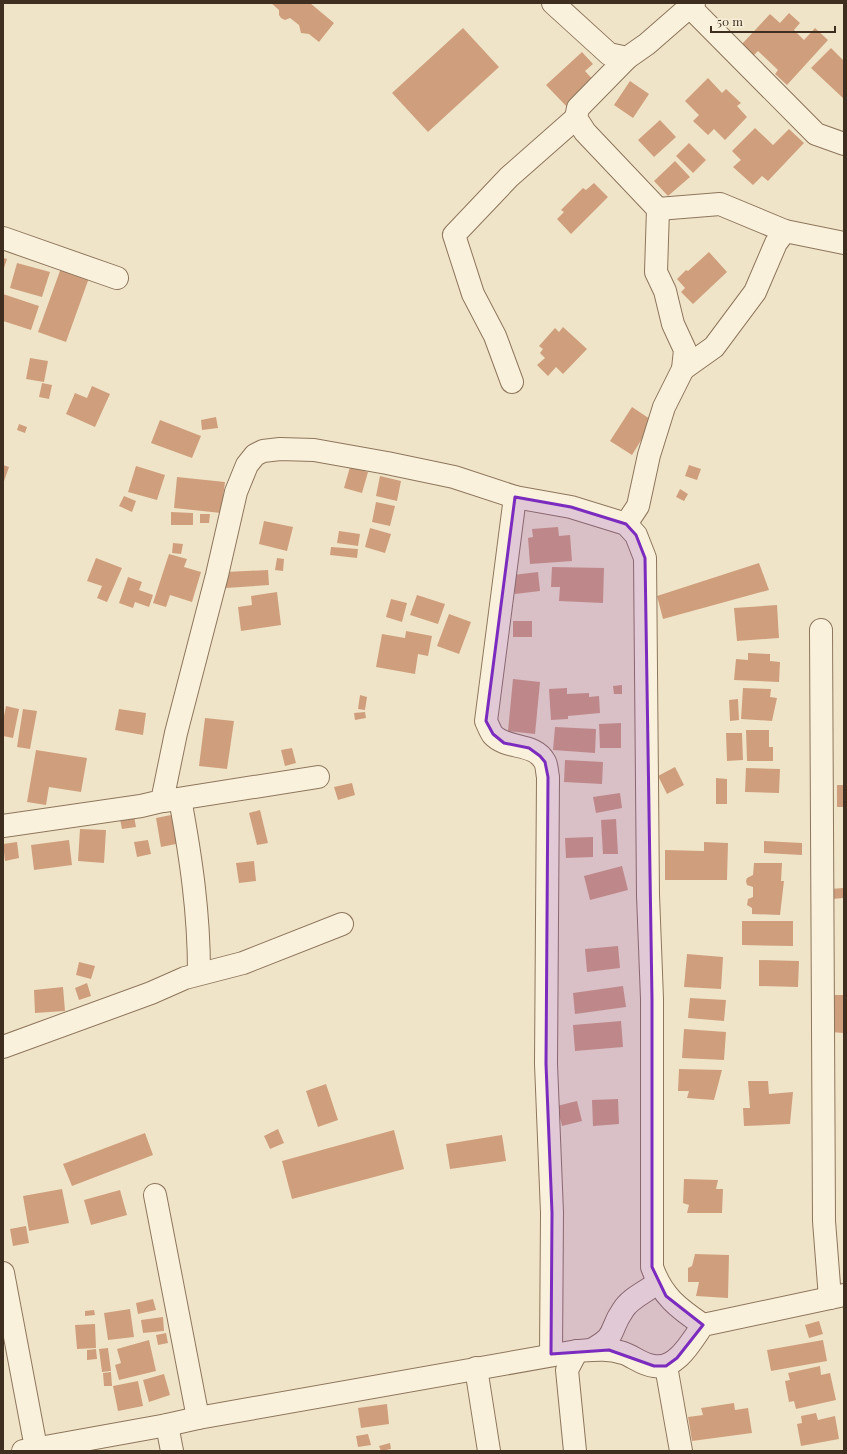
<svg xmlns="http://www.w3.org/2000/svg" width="847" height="1454" font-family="'Playfair Display',serif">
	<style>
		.building { fill: #cf9f7d }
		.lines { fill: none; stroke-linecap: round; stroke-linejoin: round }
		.minor-casing { stroke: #8d765c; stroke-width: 24 }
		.minor { stroke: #faf1dc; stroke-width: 22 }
		.marked { fill: #7b2cbf; fill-opacity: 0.2; stroke: #7b2cbf; stroke-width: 3; stroke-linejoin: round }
	</style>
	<rect width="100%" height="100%" fill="#f0e4c8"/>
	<g class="building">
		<path d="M271,3h39l24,20 -15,19 -10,-8 -8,-1 -2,-8 -9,-7 -5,2 -4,-2 -2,-3v-5z"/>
		<path d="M789,13l11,10 -6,7 10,10 11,-12 13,12 -41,45 -12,-11 3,-4 -20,-19 -5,5 -12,-11 29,-31 10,9z"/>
		<path d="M463,28l36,39 -71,65 -36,-39z"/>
		<path d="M831,48l13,13v38l-33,-31z"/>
		<path d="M582,52l11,12 -8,7 11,12 -28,25 -22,-23z"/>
		<path d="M708,78l14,15 4,-4 15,14 -4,3 10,11 -22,23 -11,-11 -6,6 -15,-14 6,-6 -14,-14z"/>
		<path d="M630,81l19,13 -16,24 -19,-13z"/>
		<path d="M660,120l16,17 -22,20 -16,-17z"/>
		<path d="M755,128l18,17 16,-16 15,14 -36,38 -6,-5 -9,9 -20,-18 8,-7 -9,-9z"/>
		<path d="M689,143l17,17 -13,13 -17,-17z"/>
		<path d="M675,161l15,16 -22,19 -14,-15z"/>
		<path d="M594,183l14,14 -37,37 -14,-15 7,-7 -3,-2 22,-22 3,2z"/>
		<path d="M709,252l18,20 -34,32 -12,-12 4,-4 -8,-9 9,-9 2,1z"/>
		<path d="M3,258l4,1 -4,12z"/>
		<path d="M17,263l33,9 -8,25 -32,-9z"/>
		<path d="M61,268l28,10 -23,64 -28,-10z"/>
		<path d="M3,294l36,12 -8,24 -28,-9z"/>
		<path d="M563,327l24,22 -24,25 -7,-7 -8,9 -11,-11 8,-7 -5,-5 3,-4 -4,-3 16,-18 4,4z"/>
		<path d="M30,358l18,3 -4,21 -18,-3z"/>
		<path d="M42,383l10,2 -3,14 -10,-2z"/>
		<path d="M92,386l18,8 -15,33 -29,-13 9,-21 12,5z"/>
		<path d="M632,407l21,14 -21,34 -22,-14z"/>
		<path d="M216,417l2,11 -16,2 -1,-10z"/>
		<path d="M160,420l41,16 -9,22 -41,-15z"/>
		<path d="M19,424l8,3 -2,6 -8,-3z"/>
		<path d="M3,465l6,2 -6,17z"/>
		<path d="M689,465l12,4 -4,11 -12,-4z"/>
		<path d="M136,466l29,9 -8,25 -29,-8z"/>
		<path d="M350,467l18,5 -6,21 -18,-5z"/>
		<path d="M380,476l21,5 -4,20 -21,-5z"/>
		<path d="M177,477l48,5 -4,31 -47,-5z"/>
		<path d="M680,489l8,5 -4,7 -8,-4z"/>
		<path d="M124,496l12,5 -4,11 -13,-6z"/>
		<path d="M376,502l19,4 -5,20 -18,-4z"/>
		<path d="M171,512l22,1v12h-22z"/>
		<path d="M200,514h10l-1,9h-9z"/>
		<path d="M264,521l29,6 -6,24 -28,-7z"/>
		<path d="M558,527l1,9 11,-1 2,26 -42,3 -2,-26 5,-1 -1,-8z"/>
		<path d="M370,528l21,6 -6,19 -20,-6z"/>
		<path d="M339,531l21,3 -2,12 -21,-3z"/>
		<path d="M173,543l10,1 -2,10 -9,-1z"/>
		<path d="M331,547l27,2 -1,9 -27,-3z"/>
		<path d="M169,554l18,5 -3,8 17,5 -9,30 -22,-7 -4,12 -13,-4z"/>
		<path d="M96,558l26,10 -15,34 -10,-4 5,-12 -15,-5z"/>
		<path d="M277,558l7,1 -1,12 -8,-1z"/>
		<path d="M759,563l10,27 -106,29 -6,-23z"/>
		<path d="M552,567l52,1 -1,35 -44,-2 1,-14h-9z"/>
		<path d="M268,570l1,15 -43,3 -1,-16z"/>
		<path d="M538,572l2,19 -25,3 -2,-19z"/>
		<path d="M128,577l14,5 -3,8 14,5 -4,12 -14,-5 -2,6 -14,-5z"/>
		<path d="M277,592l4,33 -40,6 -3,-24 14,-2 -1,-9z"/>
		<path d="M417,595l28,9 -7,20 -28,-9z"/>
		<path d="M391,599l16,4 -5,19 -16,-5z"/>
		<path d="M777,605l2,33 -42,3 -3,-33z"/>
		<path d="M449,614l22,8 -12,32 -22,-8z"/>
		<rect x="513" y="621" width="19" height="16"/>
		<path d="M406,631l26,5 -4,20 -10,-2 -3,20 -39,-7 6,-33 23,4z"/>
		<path d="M748,653l22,1v7l10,1 -1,20 -45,-2 2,-21 12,1z"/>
		<path d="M513,679l27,3 -5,52 -27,-3z"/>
		<path d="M622,685v9h-8l-1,-8z"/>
		<path d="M567,688v6l22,-1v4l10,-1 1,17 -32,3v3l-17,1 -2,-31z"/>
		<path d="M743,688l28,1 -1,8 7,1 -5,23 -31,-2z"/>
		<path d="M360,695l7,2 -2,13 -7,-1z"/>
		<path d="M738,699l1,21 -9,1 -1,-21z"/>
		<path d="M6,706l13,3 -6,29 -10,-2v-15z"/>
		<path d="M23,709l14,2 -7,38 -13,-2z"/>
		<path d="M119,709l27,4 -3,22 -28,-5z"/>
		<path d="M365,712l1,6 -11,2 -1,-7z"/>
		<path d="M205,718l29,3 -7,48 -28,-3z"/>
		<path d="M621,723v25h-21l-1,-24z"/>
		<path d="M555,727l41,2 -1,24 -42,-3z"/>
		<path d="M746,730h23v17h4v14h-26z"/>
		<path d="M726,733h16l1,27 -16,1z"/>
		<path d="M292,748l4,15 -11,3 -4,-16z"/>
		<path d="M36,750l51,8 -6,34 -32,-5 -3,18 -19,-3z"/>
		<path d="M565,760l38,2 -1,22 -38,-2z"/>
		<path d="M675,767l9,18 -17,9 -9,-18z"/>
		<path d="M746,768l34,1 -1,24 -34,-1z"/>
		<path d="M716,778l11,1v25h-11z"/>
		<path d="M352,783l3,12 -17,5 -4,-13z"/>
		<rect x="837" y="785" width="7" height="22"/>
		<path d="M620,793l2,15 -26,5 -3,-16z"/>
		<path d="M260,810l8,33 -11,2 -8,-32z"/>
		<path d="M176,814l5,29 -20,4 -5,-29z"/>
		<path d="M134,816l2,11 -14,2 -2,-10z"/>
		<path d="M616,819l2,35h-15l-2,-34z"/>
		<path d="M80,829l26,1 -2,33 -26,-2z"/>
		<path d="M593,837v20l-27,1 -1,-20z"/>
		<path d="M69,840l3,25 -38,5 -3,-25z"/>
		<path d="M148,840l3,14 -14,3 -3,-15z"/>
		<path d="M764,841l38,2v12l-38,-2z"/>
		<path d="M17,842l2,16 -14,3 -2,-17z"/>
		<path d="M704,842l24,1 -1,37h-62v-30l39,1z"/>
		<path d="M254,861l2,20 -17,2 -3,-20z"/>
		<path d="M754,863h28l-1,18h3l-4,34 -28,-1v-6l-5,-3 1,-6 5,-2v-10l-6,-2 -1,-4 1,-3 6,-3z"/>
		<path d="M622,866l6,24 -38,10 -6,-24z"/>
		<path d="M843,888v10l-11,1 -1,-10z"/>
		<path d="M742,921h51v25l-51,-1z"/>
		<path d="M618,946l2,22 -33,4 -2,-23z"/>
		<path d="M687,954l36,3 -2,32 -37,-2z"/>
		<path d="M759,960l40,1 -1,26 -39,-1z"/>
		<path d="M79,962l16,4 -4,13 -15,-4z"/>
		<path d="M87,983l4,13 -12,4 -4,-12z"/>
		<path d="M623,986l3,21 -51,7 -2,-21z"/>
		<path d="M63,987l2,24 -30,2 -1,-23z"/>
		<path d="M830,995h14l-1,38 -12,-1z"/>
		<path d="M690,998l36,2 -2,21 -36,-3z"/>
		<path d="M621,1021l2,26 -48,4 -2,-26z"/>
		<path d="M684,1029l42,3 -2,28 -42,-2z"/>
		<path d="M679,1069l43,1 -8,30 -27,-2 2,-7h-11z"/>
		<path d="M748,1081h20l1,13 24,-2 -3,32 -46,2 -1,-18h7z"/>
		<path d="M326,1084l12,36 -20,7 -12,-36z"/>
		<path d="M618,1099l1,25 -26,2 -1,-26z"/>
		<path d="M577,1101l5,20 -20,5 -5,-20z"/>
		<path d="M278,1129l6,14 -14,6 -6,-13z"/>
		<path d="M394,1130l10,39 -112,30 -10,-38z"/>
		<path d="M145,1133l8,22 -81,31 -9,-22z"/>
		<path d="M502,1135l4,26 -56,8 -4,-25z"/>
		<path d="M684,1179l34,1 -2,9h7l-1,24h-35l2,-8 -6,-2z"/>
		<path d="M62,1189l7,34 -40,8 -6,-35z"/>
		<path d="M120,1190l7,25 -36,10 -7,-25z"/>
		<path d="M26,1226l3,17 -16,3 -3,-17z"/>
		<path d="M695,1254l34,1 -1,43 -32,-2 3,-14h-11v-14l4,-2z"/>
		<path d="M153,1299l3,11 -18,4 -2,-11z"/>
		<path d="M130,1309l4,28 -26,3 -4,-27z"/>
		<path d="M94,1310l1,5 -10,1v-5z"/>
		<path d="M163,1317l1,14 -21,2 -2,-13z"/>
		<path d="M819,1321l4,13 -14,4 -4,-13z"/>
		<path d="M95,1324l1,24 -19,1 -2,-24z"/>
		<path d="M166,1333l2,10 -10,2 -2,-10z"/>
		<path d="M149,1340l7,31 -37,9 -4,-15 6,-2 -4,-14z"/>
		<path d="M823,1340l4,21 -56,10 -4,-21z"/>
		<path d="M108,1348l3,23 -9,1 -3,-23z"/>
		<path d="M96,1349l1,10 -10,1v-10z"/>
		<path d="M820,1366l1,9 9,-2 6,27 -40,9 -2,-8 -5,1 -4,-21 5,-1 -2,-7z"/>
		<path d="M111,1372l1,14h-8l-1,-13z"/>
		<path d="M164,1374l6,21 -21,7 -6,-22z"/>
		<path d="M138,1381l5,25 -25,5 -5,-25z"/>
		<path d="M734,1403l1,7 13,-2 4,25 -60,8 -4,-24 15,-2 -2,-7z"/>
		<path d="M387,1404l2,20 -28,4 -3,-20z"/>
		<path d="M816,1413l2,7 17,-4 4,23 -38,7 -4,-22 5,-1 -1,-7z"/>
		<path d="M368,1434l3,11 -13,2 -2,-11z"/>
		<path d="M390,1443l1,6 -10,2 -2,-5z"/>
	</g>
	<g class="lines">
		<g class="minor-casing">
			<g id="minor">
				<path d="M553,3l56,51 18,4 20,-14 47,-41"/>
				<path d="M690,7l126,127 28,10"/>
				<path d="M658,209l62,-5 65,27 59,12"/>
				<path d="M3,238l114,40"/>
				<path d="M683,369l31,-22 41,-55 21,-49 9,-12"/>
				<path d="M512,382l-17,-46 -22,-42 -19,-59 55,-58 67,-59"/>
				<path d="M515,497l-29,224c2,4 4,10 7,14 14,15 42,7 52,27 2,4 2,11 3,15l-2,287 6,149 -1,141"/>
				<path d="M626,524l12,-18 11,-51 15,-48 19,-38 2,-19 -12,-26 -8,-33 -9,-19 2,-63 -73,-77 -9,-14 2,-10 49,-50"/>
				<path d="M821,630l3,591 6,77"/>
				<path d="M180,799c11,59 19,113 19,174"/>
				<path d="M165,801l153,-24"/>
				<path d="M3,826l138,-20 21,-5 14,-68 41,-158 19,-83 11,-27 8,-10 8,-4 17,-2 34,1 73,13 67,14 61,20 56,10 55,17 10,11 9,23 3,337 4,104v268c10,29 26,41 51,58"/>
				<path d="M3,1047l148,-54 34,-15 58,-15 99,-39"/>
				<path d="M155,1195l43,223"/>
				<path d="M3,1273l33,175"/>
				<path d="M591,1350c28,-15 17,-19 32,-40 7,-12 23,-18 34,-27"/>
				<path d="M666,1366l15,85"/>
				<path d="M476,1368l13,83"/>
				<path d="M167,1425l5,26"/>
				<path d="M23,1451l144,-26 31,-7 379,-67c15,-1 31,-3 46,2 10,3 19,12 31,13 23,4 38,-26 49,-41l141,-30"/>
				<path d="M575,1451l-8,-81 10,-19"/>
			</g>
		</g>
		<use href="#minor" class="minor"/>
	</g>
	<path class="marked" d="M515,497l56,10 55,17 10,11 9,23 7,441v268l14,29 37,29 -26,33 -11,8h-12l-45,-16 -58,4 1,-141 -6,-149 2,-287 -3,-15 -5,-6 -11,-8 -25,-5 -11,-9 -7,-13z"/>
	<rect width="847" height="1454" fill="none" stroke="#3d2e20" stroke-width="8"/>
	<path d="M711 26v6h124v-6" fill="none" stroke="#3d2e20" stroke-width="2"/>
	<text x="717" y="26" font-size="12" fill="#3d2e20" stroke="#f7eed8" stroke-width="3" paint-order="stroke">50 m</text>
</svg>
